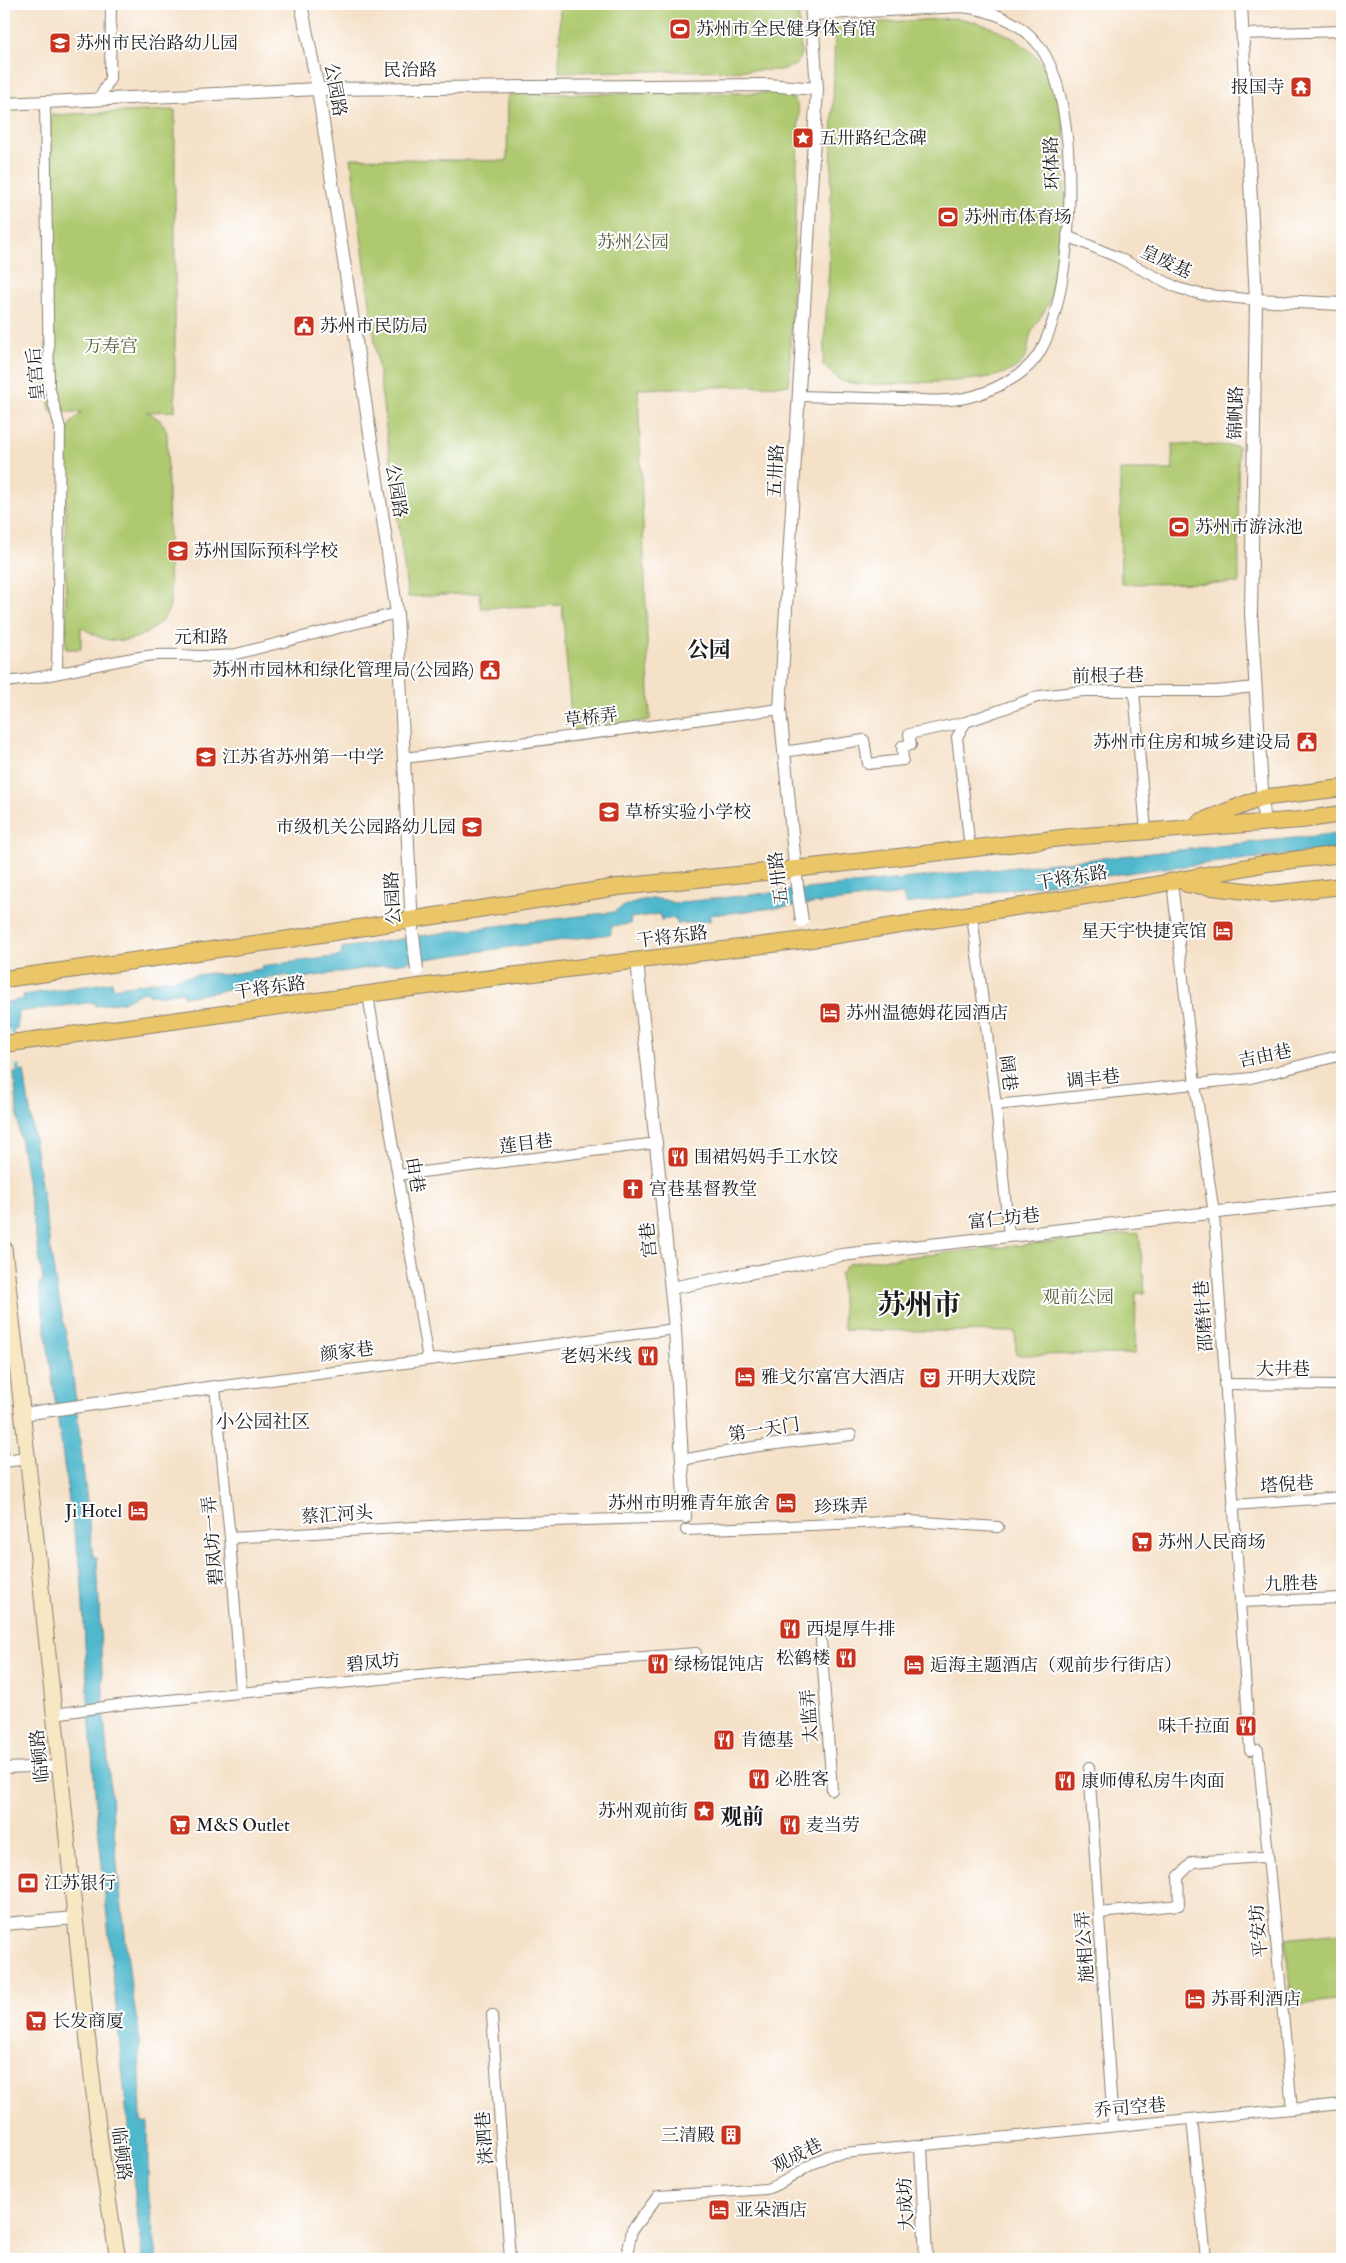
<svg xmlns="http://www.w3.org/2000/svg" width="1346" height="2263" font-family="'IM FELL Double Pica','Noto Serif SC',serif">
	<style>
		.green { fill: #afc96f; stroke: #667246 }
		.water { fill: #4fb8cd; stroke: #366a74 }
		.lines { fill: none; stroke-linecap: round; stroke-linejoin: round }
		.stream { stroke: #4fb8cd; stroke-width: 4 }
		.minor-casing { stroke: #887e72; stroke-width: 12 }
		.tertiary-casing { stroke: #887e72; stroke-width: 14 }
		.secondary-casing { stroke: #887e72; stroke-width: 17 }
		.primary-casing { stroke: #887e72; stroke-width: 18 }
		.minor { stroke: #fff; stroke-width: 10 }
		.tertiary { stroke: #fff; stroke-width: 12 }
		.secondary { stroke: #f7e8c3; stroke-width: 15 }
		.primary { stroke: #ebc669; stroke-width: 16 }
		.tertiary-bridge-casing { stroke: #887e72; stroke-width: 14; stroke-linecap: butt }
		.tertiary-bridge { stroke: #fff; stroke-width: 12 }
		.labels { text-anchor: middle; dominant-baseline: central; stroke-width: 4; stroke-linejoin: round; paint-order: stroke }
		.poi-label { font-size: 18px; fill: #1c1c1c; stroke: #fff; text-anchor: start }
		.street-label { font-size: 18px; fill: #1c1c1c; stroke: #fff }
		.park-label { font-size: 18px; fill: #57613d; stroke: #fff }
		.neighbourhood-label { font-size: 19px; fill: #1c1c1c; stroke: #fff }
		.district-label { font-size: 22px; font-weight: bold; fill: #1c1c1c; stroke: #fff }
		.town-label { font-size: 28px; font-weight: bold; fill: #1c1c1c; stroke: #fff }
	</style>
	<rect width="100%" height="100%" fill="#fff"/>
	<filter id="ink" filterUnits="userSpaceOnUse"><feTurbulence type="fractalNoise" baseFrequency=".02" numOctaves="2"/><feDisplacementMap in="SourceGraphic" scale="10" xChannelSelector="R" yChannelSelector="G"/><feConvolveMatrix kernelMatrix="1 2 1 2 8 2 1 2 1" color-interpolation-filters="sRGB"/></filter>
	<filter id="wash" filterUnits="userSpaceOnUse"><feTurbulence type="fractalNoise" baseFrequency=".0096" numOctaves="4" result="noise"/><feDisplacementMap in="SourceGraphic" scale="20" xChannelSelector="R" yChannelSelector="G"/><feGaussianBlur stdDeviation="1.12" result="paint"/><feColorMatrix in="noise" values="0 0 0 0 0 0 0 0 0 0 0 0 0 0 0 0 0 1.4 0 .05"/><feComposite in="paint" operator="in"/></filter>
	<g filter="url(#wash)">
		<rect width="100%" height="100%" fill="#f5e1c8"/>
		<g class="green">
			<path d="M560,4h238l3,50 -5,11 -15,5 -222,2z"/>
			<path d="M956,18c47,7 92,34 105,84 5,19 2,44 3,64 2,45 5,99 -17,140 -4,8 -10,15 -14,23 -7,13 -1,25 -15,37 -19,16 -75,15 -100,17 -16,1 -65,4 -78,-3 -6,-4 -12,-11 -17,-15l6,-99 6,-241z"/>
			<path d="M777,93c13,2 20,6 22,19l-10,273 -151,4 12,331 -78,11 -10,-126 -81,3 -1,-15 -72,4 -57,-439 156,3 1,-67z"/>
			<path d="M175,110v301l-28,1c10,5 17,9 20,22l3,172c-8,23 -36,38 -60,34 -10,-1 -20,-8 -29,-13v22h-15l-1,-211 6,-15 11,-11h-31l-6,-22 6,-275z"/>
			<path d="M1172,444l66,2 1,137 -118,1 -1,-114h53z"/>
			<path d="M1139,1233l6,60h-9l-1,61 -119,1 -1,-23 -171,-2 -4,-56 9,-11z"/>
			<path d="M1340,1933l2,66 -50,7 -7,-67z"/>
		</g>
		<g class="water">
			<path d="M1342,833v16l-187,20 -250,35 -2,-10 -193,21v6l-33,3 -1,-6 -15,2 -1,-6 -30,4 1,6 -20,2v8c-107,13 -214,29 -321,46l-1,-5 -48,8v5l-57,9 -1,-5 -27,4 -13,-4 -20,10 -28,4 -1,-4 -76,10 -1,16 -10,1 -1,-13h-2v-13l20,-4 -1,-4 89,-13 1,6 98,-15 12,2 38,-6 1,-3 79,-10 1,-8 112,-17 160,-19c15,-11 42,-18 59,-9z"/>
			<path d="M24,1071l31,208 16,80 22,198h4l7,160 14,157 13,112 8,47 2,89 7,1v69l9,67h-14l-7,-52 -40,-401 -8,-108 -7,-128 -10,-55 -32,-232 4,-2 -24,-151 -5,-57z"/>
		</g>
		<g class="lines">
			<g class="stream">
				<path d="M12,1028l1,5"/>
				<path d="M18,1067l1,5"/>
			</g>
		</g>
	</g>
	<g filter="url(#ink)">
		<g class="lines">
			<g class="minor-casing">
				<g id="minor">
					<path d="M1242,34l100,-3"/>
					<path d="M99,99l11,-20 1,-75"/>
					<path d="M45,102l4,284 11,42 -3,245"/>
					<path d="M1067,236l50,21 61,31 22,6 56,6"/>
					<path d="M798,396c36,1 71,2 106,3 20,1 41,3 61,-1 16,-3 31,-10 45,-18 14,-8 25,-18 32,-32 33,-62 42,-249 -5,-305 -19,-23 -47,-33 -76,-36l-149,8"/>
					<path d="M4,682c48,-4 95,-20 143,-26 29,-4 57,3 85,-1l165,-42"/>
					<path d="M1134,691l12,140"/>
					<path d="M783,752l81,-12 4,24 35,-4 -1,-14 9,-1 -2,-11 57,-12"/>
					<path d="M405,758l375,-49"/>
					<path d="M970,848l-13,-111 9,-15 74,-26 43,-5h134l38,-4"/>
					<path d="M1172,882l23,202 19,130 36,536"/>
					<path d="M972,915l24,190 13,131"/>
					<path d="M368,995l60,365"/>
					<path d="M996,1105l255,-27 91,-23"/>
					<path d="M398,1175l259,-32"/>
					<path d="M1224,1384l118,1"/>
					<path d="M682,1460l70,-13 99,-12"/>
					<path d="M1233,1505l109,-8"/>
					<path d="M686,1530l223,-9 89,6"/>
					<path d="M230,1538l251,-15 204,-6"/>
					<path d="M1240,1602l102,-4"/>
					<path d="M821,1640l11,150"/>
					<path d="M241,1692l-11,-154 -15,-151 460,-58"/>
					<path d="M54,1714l64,-9 353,-35 225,-17"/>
					<path d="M1258,1750l34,359"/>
					<path d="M1089,1767l24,359"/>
					<path d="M4,1768l55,-2"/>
					<path d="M1099,1913l80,-8 -1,-28 15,-15 68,-5 7,1"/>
					<path d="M492,2015l18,244"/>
					<path d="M1192,2119l14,140"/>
					<path d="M626,2259l6,-29 26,-34 108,-7c25,-7 42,-27 68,-35l508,-50"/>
				</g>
			</g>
			<g class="tertiary-casing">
				<g id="tertiary">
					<path d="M301,4l17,85 79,524 15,315"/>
					<path d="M1241,4l15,296 -5,313 13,209"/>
					<path d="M4,104l314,-15 449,-4 50,4"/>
					<path d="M1256,300l86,4"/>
					<path d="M797,886l-17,-177 37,-620 -6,-85"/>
					<path d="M637,961l38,368 10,188"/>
					<path d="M671,1288l171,-33 500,-57"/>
					<path d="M23,1414l192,-27"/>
					<path d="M4,1461l24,-3"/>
					<path d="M4,1924l71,-6"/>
					<path d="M921,2146l5,113"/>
				</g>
			</g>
			<g class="secondary-casing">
				<path id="secondary" d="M4,1248c22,193 43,387 62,580 15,144 27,289 52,431"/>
			</g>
			<g class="primary-casing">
				<g id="primary">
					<path d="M1200,822l61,-24 81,-10"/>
					<path d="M1187,884l84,10 71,-8"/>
					<path d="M4,979l279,-39 335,-53 177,-18 275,-32 231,-17 41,-6"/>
					<path d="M4,1044l415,-57 386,-47 344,-54 119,-23 74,-9"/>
				</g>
			</g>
			<use href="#minor" class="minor"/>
			<use href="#tertiary" class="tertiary"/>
			<use href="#secondary" class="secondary"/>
			<use href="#primary" class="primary"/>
			<g class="tertiary-bridge-casing">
				<g id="tertiary-bridge">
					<path d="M797,886l5,35"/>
					<path d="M413,934l4,36"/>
				</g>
			</g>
			<use href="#tertiary-bridge" class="tertiary-bridge"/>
		</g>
	</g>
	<defs>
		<g id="stadium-square" transform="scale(1.125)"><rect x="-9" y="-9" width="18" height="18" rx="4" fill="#c8321e" stroke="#fff"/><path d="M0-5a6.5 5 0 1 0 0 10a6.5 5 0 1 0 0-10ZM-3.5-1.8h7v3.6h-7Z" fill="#fff"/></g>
		<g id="school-square" transform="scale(1.125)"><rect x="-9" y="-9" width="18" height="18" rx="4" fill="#c8321e" stroke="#fff"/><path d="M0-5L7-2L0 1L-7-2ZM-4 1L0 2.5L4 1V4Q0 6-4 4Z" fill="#fff"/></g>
		<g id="temple-square" transform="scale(1.125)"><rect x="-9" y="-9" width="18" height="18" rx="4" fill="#c8321e" stroke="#fff"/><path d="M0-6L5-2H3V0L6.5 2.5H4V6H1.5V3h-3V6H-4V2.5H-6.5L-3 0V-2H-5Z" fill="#fff"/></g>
		<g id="sight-square" transform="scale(1.125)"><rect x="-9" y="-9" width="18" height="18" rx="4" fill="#c8321e" stroke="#fff"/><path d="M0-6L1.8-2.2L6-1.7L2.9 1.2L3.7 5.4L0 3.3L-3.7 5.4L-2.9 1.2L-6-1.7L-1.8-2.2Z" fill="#fff"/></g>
		<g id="civic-square" transform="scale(1.125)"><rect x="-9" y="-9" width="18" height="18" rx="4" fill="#c8321e" stroke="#fff"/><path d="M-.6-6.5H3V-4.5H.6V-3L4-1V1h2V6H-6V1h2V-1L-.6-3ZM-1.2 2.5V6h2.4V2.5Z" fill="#fff"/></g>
		<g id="university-square" transform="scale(1.125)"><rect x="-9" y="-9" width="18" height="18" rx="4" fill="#c8321e" stroke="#fff"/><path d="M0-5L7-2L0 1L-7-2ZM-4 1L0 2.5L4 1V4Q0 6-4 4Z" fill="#fff"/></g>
		<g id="hotel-square" transform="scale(1.125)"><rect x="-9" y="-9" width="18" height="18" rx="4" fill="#c8321e" stroke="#fff"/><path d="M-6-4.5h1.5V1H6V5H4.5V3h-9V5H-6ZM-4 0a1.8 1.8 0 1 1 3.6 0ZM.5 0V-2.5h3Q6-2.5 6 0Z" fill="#fff"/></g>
		<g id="restaurant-square" transform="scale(1.125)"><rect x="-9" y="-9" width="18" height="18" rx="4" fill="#c8321e" stroke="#fff"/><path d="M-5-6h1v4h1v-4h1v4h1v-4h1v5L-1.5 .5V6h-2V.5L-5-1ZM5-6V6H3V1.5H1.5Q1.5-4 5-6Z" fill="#fff"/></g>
		<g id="church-square" transform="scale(1.125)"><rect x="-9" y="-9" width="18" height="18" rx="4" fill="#c8321e" stroke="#fff"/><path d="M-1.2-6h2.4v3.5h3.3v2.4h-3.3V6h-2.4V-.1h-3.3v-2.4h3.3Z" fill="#fff"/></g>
		<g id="theatre-square" transform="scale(1.125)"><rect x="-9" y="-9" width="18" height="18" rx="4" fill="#c8321e" stroke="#fff"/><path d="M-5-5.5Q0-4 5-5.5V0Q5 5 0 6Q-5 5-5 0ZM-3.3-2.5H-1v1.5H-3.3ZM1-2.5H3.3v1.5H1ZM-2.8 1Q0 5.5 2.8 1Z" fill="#fff"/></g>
		<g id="supermarket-square" transform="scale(1.125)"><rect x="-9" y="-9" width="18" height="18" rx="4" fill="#c8321e" stroke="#fff"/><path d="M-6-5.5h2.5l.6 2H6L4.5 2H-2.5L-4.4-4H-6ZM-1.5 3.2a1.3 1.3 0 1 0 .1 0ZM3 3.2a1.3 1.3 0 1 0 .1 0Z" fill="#fff"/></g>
		<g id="bank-square" transform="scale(1.125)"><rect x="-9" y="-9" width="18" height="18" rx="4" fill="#c8321e" stroke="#fff"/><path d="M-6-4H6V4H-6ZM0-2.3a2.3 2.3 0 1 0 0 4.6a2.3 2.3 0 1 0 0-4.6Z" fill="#fff"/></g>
		<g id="building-square" transform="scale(1.125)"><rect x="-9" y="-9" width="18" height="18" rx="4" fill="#c8321e" stroke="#fff"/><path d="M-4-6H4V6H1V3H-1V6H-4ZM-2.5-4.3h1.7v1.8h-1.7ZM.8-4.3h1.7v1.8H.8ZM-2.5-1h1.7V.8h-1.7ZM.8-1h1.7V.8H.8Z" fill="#fff"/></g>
	</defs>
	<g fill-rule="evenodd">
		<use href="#stadium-square" x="680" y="29"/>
		<use href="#school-square" x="60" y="43"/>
		<use href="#temple-square" x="1301" y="87"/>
		<use href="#sight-square" x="803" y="138"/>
		<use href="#stadium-square" x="948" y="217"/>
		<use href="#civic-square" x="304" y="326"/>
		<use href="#stadium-square" x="1179" y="527"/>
		<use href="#university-square" x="178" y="551"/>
		<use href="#civic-square" x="490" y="670"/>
		<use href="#civic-square" x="1307" y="742"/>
		<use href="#school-square" x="206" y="757"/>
		<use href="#school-square" x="609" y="812"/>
		<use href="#school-square" x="472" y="827"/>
		<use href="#hotel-square" x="1223" y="931"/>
		<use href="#hotel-square" x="830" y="1013"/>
		<use href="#restaurant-square" x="678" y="1157"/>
		<use href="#church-square" x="633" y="1189"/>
		<use href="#restaurant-square" x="648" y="1356"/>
		<use href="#hotel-square" x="745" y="1377"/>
		<use href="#theatre-square" x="930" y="1378"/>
		<use href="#hotel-square" x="786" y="1503"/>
		<use href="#hotel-square" x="138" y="1511"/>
		<use href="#supermarket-square" x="1142" y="1542"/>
		<use href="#restaurant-square" x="790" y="1629"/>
		<use href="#restaurant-square" x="846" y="1658"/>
		<use href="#restaurant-square" x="658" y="1664"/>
		<use href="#hotel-square" x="914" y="1665"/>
		<use href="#restaurant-square" x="1246" y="1726"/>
		<use href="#restaurant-square" x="724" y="1740"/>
		<use href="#restaurant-square" x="759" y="1779"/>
		<use href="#restaurant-square" x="1065" y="1781"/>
		<use href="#sight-square" x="704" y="1811"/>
		<use href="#supermarket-square" x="180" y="1825"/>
		<use href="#restaurant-square" x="790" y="1825"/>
		<use href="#bank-square" x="28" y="1883"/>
		<use href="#hotel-square" x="1195" y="1999"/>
		<use href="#supermarket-square" x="36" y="2021"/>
		<use href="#building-square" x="731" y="2135"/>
		<use href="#hotel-square" x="719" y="2210"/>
	</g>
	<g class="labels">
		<g class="poi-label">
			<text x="696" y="29">苏州市全民健身体育馆</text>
			<text x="76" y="43">苏州市民治路幼儿园</text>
			<text x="1285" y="87" text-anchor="end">报国寺</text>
			<text x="819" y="138">五卅路纪念碑</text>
			<text x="964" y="217">苏州市体育场</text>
			<text x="320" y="326">苏州市民防局</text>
			<text x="1195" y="527">苏州市游泳池</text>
			<text x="194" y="551">苏州国际预科学校</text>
			<text x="474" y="670" text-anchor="end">苏州市园林和绿化管理局(公园路)</text>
			<text x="1291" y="742" text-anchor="end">苏州市住房和城乡建设局</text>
			<text x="222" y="757">江苏省苏州第一中学</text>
			<text x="625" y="812">草桥实验小学校</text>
			<text x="456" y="827" text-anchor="end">市级机关公园路幼儿园</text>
			<text x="1207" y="931" text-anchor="end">星天宇快捷宾馆</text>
			<text x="846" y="1013">苏州温德姆花园酒店</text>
			<text x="694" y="1157">围裙妈妈手工水饺</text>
			<text x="649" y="1189">宫巷基督教堂</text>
			<text x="632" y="1356" text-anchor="end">老妈米线</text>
			<text x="761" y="1377">雅戈尔富宫大酒店</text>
			<text x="946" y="1378">开明大戏院</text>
			<text x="770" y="1503" text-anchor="end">苏州市明雅青年旅舍</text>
			<text x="122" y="1511" text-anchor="end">Ji Hotel</text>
			<text x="1158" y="1542">苏州人民商场</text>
			<text x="806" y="1629">西堤厚牛排</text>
			<text x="830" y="1658" text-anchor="end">松鹤楼</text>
			<text x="674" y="1664">绿杨馄饨店</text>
			<text x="930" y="1665">逅海主题酒店（观前步行街店）</text>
			<text x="1230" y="1726" text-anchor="end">味千拉面</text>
			<text x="740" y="1740">肯德基</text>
			<text x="775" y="1779">必胜客</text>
			<text x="1081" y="1781">康师傅私房牛肉面</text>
			<text x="688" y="1811" text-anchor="end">苏州观前街</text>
			<text x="196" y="1825">M&amp;S Outlet</text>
			<text x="806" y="1825">麦当劳</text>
			<text x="44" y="1883">江苏银行</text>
			<text x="1211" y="1999">苏哥利酒店</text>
			<text x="52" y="2021">长发商厦</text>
			<text x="715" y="2135" text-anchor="end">三清殿</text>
			<text x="735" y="2210">亚朵酒店</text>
		</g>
		<g class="street-label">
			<text x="410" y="70">民治路</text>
			<text transform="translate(335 90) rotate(80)">公园路</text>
			<text transform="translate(1052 163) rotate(-92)">环体路</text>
			<text transform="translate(1166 262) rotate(25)">皇废基</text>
			<text transform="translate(36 374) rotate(-95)">皇宫后</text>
			<text transform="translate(1236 413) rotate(-89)">锦帆路</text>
			<text transform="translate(776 471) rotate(-87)">五卅路</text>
			<text transform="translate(396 491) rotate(81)">公园路</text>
			<text x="201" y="637">元和路</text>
			<text transform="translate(1108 676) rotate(-1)">前根子巷</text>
			<text transform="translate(591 718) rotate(-7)">草桥弄</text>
			<text transform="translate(779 878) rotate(-97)">五卅路</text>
			<text transform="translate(1072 878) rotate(-9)">干将东路</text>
			<text transform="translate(393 898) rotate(-93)">公园路</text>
			<text transform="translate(672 937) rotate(-7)">干将东路</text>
			<text transform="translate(270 988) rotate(-8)">干将东路</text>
			<text transform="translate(1265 1056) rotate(-12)">吉由巷</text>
			<text transform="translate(1008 1073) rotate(83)">阔巷</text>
			<text transform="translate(1093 1079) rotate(-6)">调丰巷</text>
			<text transform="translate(526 1144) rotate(-7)">莲目巷</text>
			<text transform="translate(415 1175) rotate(81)">由巷</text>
			<text transform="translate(1004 1219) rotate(-6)">富仁坊巷</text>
			<text transform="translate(649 1240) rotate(-96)">宫巷</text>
			<text transform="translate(1204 1316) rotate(-94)">邵磨针巷</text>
			<text transform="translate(347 1352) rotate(-7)">颜家巷</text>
			<text x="1283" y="1369">大井巷</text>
			<text transform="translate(764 1430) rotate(-9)">第一天门</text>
			<text transform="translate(1287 1485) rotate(-4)">塔倪巷</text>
			<text transform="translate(841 1507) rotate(-2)">珍珠弄</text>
			<text transform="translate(337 1515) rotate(-4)">蔡汇河头</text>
			<text transform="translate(213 1541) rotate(-95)">碧凤坊一弄</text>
			<text transform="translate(1291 1584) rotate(-2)">九胜巷</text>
			<text transform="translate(373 1663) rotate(-6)">碧凤坊</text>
			<text transform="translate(810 1716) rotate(-94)">太监弄</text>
			<text transform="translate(40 1756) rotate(-96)">临顿路</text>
			<text transform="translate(1259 1931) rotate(-95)">平安坊</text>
			<text transform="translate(1085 1947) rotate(-94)">施相公弄</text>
			<text transform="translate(1130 2108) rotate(-5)">乔司空巷</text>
			<text transform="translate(485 2138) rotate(-94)">洙泗巷</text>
			<text transform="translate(121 2154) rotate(83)">临顿路</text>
			<text transform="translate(797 2156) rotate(-27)">观成巷</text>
			<text transform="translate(906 2204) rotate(-93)">大成坊</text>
		</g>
		<g class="park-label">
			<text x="633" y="242">苏州公园</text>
			<text x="111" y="346">万寿宫</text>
			<text x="1078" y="1297">观前公园</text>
		</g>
		<g class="neighbourhood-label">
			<text x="263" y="1422">小公园社区</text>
		</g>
		<g class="district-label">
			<text x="709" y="650">公园</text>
			<text x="742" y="1817">观前</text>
		</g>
		<g class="town-label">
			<text x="919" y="1305">苏州市</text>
		</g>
	</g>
	<rect width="1346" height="2263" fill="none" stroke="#fff" stroke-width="20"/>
</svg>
